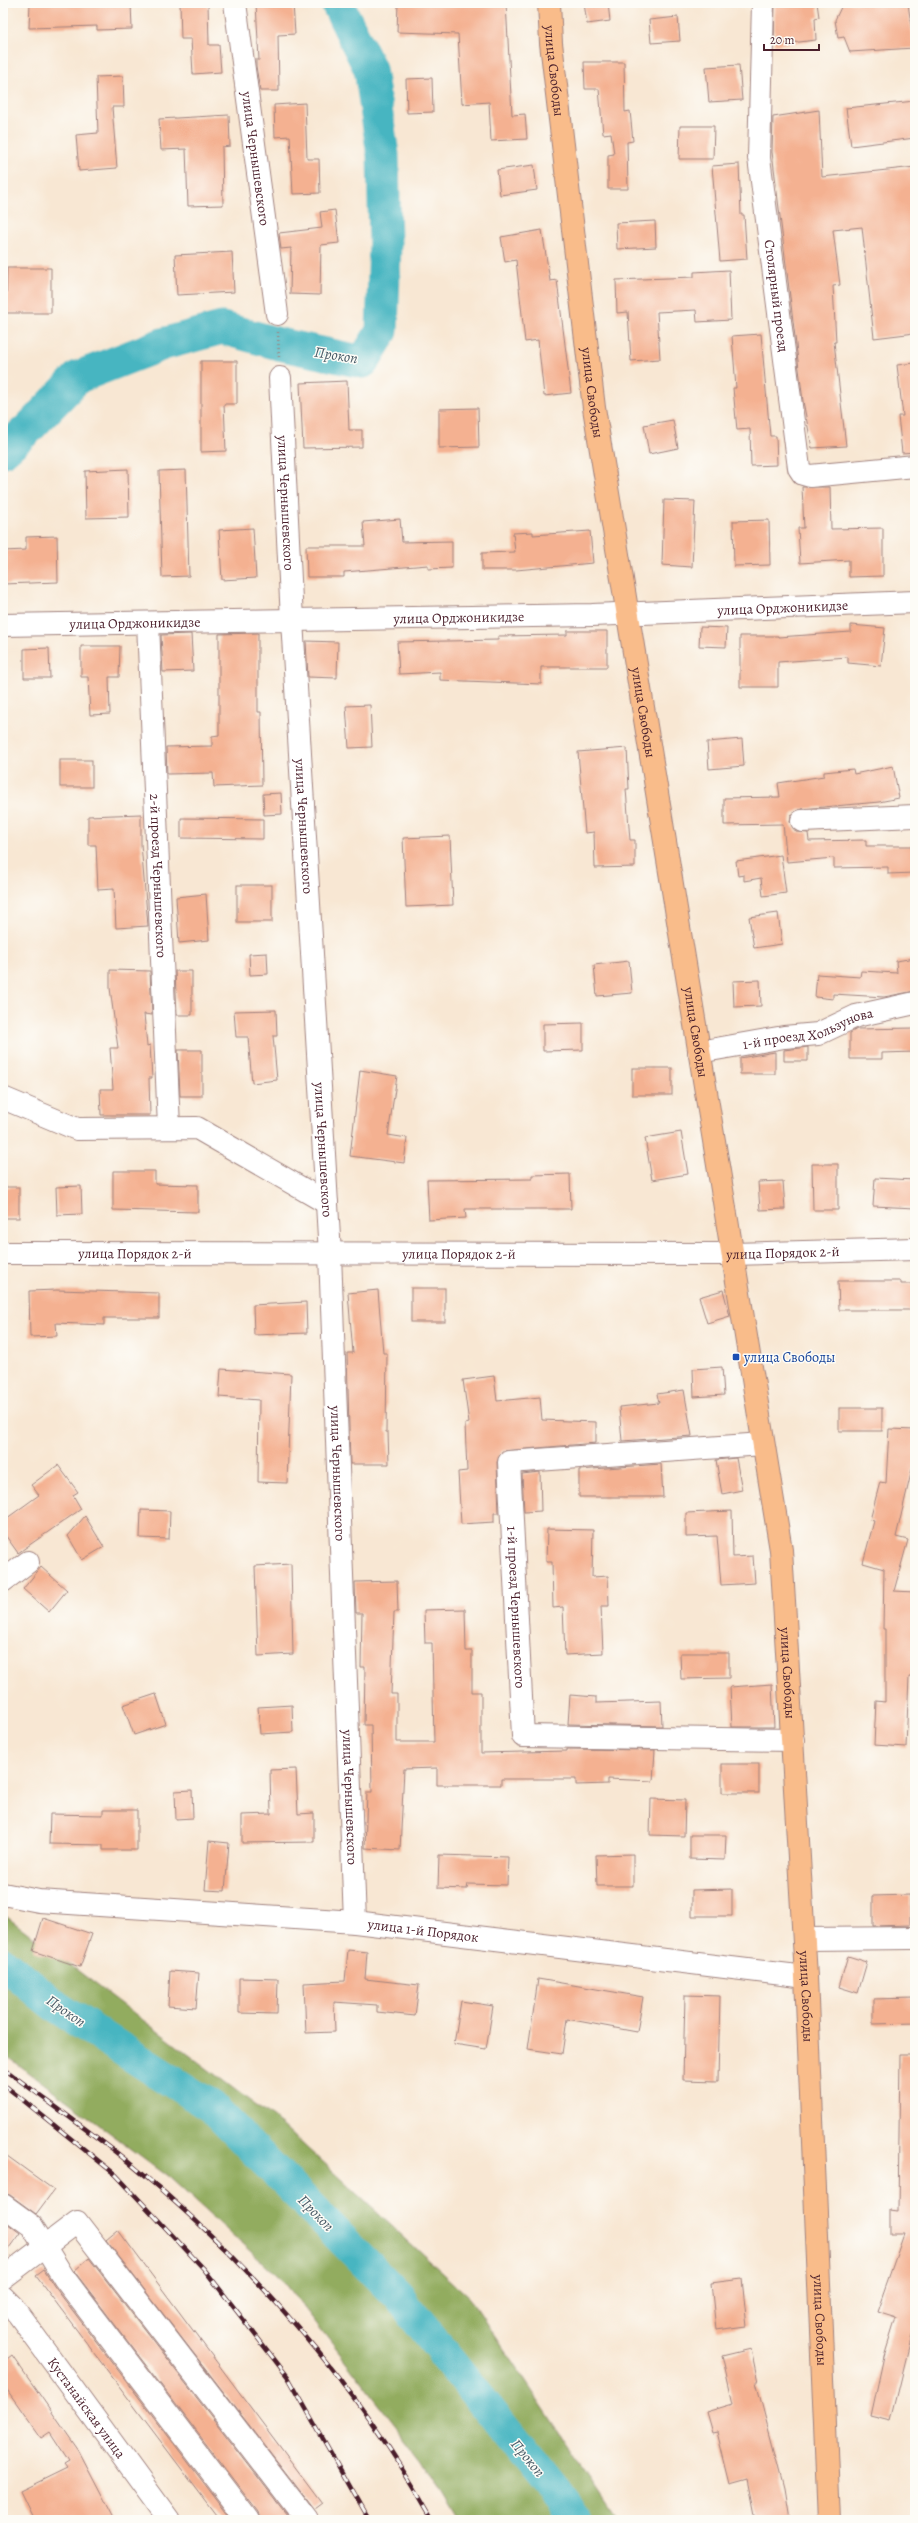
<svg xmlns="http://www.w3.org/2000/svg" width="918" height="2523" font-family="Alegreya,serif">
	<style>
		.forest { fill: #92ac5f; stroke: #6e6645 }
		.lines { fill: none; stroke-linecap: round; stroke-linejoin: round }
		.river { stroke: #47b5c1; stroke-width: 33 }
		.building { fill: #f4b191 }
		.minor-casing { stroke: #a1837f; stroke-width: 24 }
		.major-casing { stroke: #a1837f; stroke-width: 24 }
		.path { stroke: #a1837f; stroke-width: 2.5; stroke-dasharray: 1 3; stroke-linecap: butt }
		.minor { stroke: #fff; stroke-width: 22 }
		.major { stroke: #f9bc8a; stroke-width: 22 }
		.rail-casing { stroke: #4a1f2b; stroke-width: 4.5 }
		.rail { stroke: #fdfcf7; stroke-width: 3; stroke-dasharray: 9; stroke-linecap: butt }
		.transit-dot { fill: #1a4fb4; stroke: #fdfcf7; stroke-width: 1.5 }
		.labels { text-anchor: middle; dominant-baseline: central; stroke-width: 3; stroke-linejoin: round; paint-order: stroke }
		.street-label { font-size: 14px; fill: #4a1f2b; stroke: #fdfcf7 }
		.transit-label { font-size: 14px; fill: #164399; stroke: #fdfcf7; text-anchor: start }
		.water-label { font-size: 15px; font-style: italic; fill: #495b67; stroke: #fdfcf7 }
	</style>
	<rect width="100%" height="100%" fill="#fdfcf7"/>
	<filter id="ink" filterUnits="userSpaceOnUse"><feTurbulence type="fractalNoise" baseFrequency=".025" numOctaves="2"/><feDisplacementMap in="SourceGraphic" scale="8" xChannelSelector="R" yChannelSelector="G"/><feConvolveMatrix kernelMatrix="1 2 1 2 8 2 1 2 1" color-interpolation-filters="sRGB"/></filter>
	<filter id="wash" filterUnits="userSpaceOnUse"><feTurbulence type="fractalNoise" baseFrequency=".012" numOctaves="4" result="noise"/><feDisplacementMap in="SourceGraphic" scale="16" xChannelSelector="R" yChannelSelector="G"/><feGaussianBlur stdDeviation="0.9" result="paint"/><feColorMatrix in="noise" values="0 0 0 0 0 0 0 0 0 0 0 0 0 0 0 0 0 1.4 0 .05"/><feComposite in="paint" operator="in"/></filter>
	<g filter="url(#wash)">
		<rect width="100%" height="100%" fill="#f8e7d3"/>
		<path class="forest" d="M3,1914l280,212 187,172 148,222h-159l-36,-59 -138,-178 -116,-106 -166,-124z"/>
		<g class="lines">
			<g class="river">
				<path d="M3,451l25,-22 50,-52 85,-33 59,-16 57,16 84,18 19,-31 3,-87 -2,-89 -13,-86 -33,-66"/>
				<path d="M3,1963l55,45 154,99 186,189 179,224"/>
			</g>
		</g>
		<g id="blocks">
			<g class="building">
				<path d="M30,3h101l1,26 -35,1v-4l-68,2z"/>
				<path d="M180,3h28l1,42h10l2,27 -28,2 -2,-35h-10z"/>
				<path d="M256,3h37l2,31 -17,1 1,56h-19l-4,-25v-6h3z"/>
				<path d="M398,3h108l6,112 13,-1 2,25 -36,2 -2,-39 -27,2 -4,-70 -61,-2z"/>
				<path d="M584,3h24l2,18 -23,3z"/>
				<path d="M775,3h42l2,14 -4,1 1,22 -42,5z"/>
				<path d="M843,3h65l6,45 -64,4 -6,-15 -6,1 -3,-18z"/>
				<path d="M678,17l2,24 -29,2 -2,-23z"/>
				<path d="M584,62h40l1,50 5,-1 3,30 -6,1 1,47h-20v-34l6,-1 -3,-21 -8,1 -4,-45h-14z"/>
				<path d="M739,65l3,35 -33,2 -3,-35z"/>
				<path d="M123,76l1,31h-12l5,61 -38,3 -3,-36 22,-2 -2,-56z"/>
				<path d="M432,78l1,34 -26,1 -1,-34z"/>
				<path d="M915,101v37l-64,8 -5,-38z"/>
				<path d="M305,103l2,56h12l1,34 -27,1 -3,-58 -15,1 -1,-32z"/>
				<path d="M819,110l3,67 93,-10v166l-41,5 -12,-111 -29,3 7,55 -7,1 3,56h-2l12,104 -34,2 -9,-47 -31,-249 1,-35z"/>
				<path d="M229,115l1,31 -8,1 1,58 -35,1 -2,-57 -25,1 -2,-31z"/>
				<path d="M680,126h34l-1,33h-34z"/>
				<path d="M739,164l2,51h3l3,44 -27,2 -8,-95z"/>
				<path d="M534,165l3,25 -37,5 -3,-25z"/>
				<path d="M335,210l4,33 -18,2 -1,50 -30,-1 1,-46 -10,1 -2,-16 43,-5 -2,-16z"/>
				<path d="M655,221l1,26 -39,2 -1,-26z"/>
				<path d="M542,230l8,51 7,-1 14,113 -27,3 -6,-56 -13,2 -9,-82 -11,2 -4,-25z"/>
				<path d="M232,252l2,40 -57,3 -2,-40z"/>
				<path d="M7,268h44v45h-45z"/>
				<path d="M729,270l2,50 -34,2 -1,-12 -39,2 3,47 -29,2 -3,-49 -11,1 -1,-33 78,-3v-5z"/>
				<path d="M761,334l9,102h6l1,29 -26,1 -1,-37 -13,1 -4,-42h3l-4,-52z"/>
				<path d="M201,361h36v43h-13l2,47 -25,1z"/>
				<path d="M915,363v89l-13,1 -4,-37h5l-6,-51z"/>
				<path d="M347,381l2,49h13v17l-59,1 -3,-65z"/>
				<path d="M478,408l1,39 -40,1v-39z"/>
				<path d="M673,420l5,28 -29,6 -5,-29z"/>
				<path d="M128,469l1,48 -43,1 -1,-47z"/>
				<path d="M186,470l3,106 -27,1 -3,-106z"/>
				<path d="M802,487h28l1,42 52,-1v48l-34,1v-17l-49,3 -2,-35h6z"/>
				<path d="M664,500l31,1 -3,66 -30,-2z"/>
				<path d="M400,519l2,23 50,-1v27l-24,1v-4l-84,7v5h-37l-1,-31h59l-2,-24z"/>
				<path d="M769,520l1,45 -36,1 -1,-45z"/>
				<path d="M253,528l3,50 -34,2 -3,-50z"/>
				<path d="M590,531l3,32 -77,7h-34v-17l33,-1 -2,-19 20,-1v3z"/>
				<path d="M57,536l1,46 -55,2v-33l23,-1v-13z"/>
				<path d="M851,625l34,3 -4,38 -33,-3v-6l-70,5v25h-38v-51h38v1l73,-5z"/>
				<path d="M700,627l27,1 -1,19 -27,-1z"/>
				<path d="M567,631h40v36h-66v17l-101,-4v-8l-41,2 -2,-32 101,-2v-4l69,-1z"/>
				<path d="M258,633v79h3l1,73 -48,2 -1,-14 -46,1 -1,-27 46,-1v-10l7,-1v-101z"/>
				<path d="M191,634l2,37 -30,1 -2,-37z"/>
				<path d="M306,641l32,1 -1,36 -29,-1z"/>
				<path d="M81,646h39l-1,31h-10l1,37 -20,1 -2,-38h-7z"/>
				<path d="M49,648l1,30h-26v-29z"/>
				<path d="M370,705l2,42 -23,1 -3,-42z"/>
				<path d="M742,739l2,27 -35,3 -2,-27z"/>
				<path d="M627,748l2,41h-3l4,51h5v27l-40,1 -1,-36 -9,1 -7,-81z"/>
				<rect x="60" y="760" width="32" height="27"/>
				<path d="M893,766l6,32 -20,4 -78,7 -10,6 -1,7 6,10 12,1 1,8 57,-1v6h49v27l-27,1v-7l-54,1v-10l-47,4 -4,-38 -59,1v-27l56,-1 -2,-14 46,-7v-4l29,-3 1,5z"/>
				<path d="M281,793l1,21 -18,1 -1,-21z"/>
				<path d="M141,814v30l7,82 -32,2 -2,-39 -16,1 -2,-45h-8v-29z"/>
				<path d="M181,818l82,1v20l-82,-1z"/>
				<path d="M450,836l3,69 -47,2 -3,-69z"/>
				<path d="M781,855l5,38 -23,3 -2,-18 -17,3v-6l-6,1 -2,-15z"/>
				<rect x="237" y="885" width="35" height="37"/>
				<path d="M206,894l3,46 -30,3 -3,-46z"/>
				<path d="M778,913l4,31 -28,4 -5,-31z"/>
				<path d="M267,953l1,21 -18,1 -1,-21z"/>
				<path d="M915,958v33l-31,6 -51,-3v5l-18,-2 2,-23 43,3 1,-6 36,2 -1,-12z"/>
				<path d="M629,961l3,32 -35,3 -3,-31z"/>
				<path d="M110,970l40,1 2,44 -8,-1 3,32 3,-1 2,33h-3l1,37h-49l-1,-26h13l-3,-41h8l-8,-60z"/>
				<path d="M175,971h17v44h-15z"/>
				<path d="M760,980l1,26 -27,1 -1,-26z"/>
				<path d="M276,1010l1,26h-4l4,44 -25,3 -4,-46h-12l-2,-26z"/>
				<path d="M583,1023v27l-40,1v-27z"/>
				<path d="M915,1028v24l-33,1v6h-32v-26l7,-4z"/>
				<path d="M808,1047v14h-24v-11z"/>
				<path d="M178,1050h24v46h-22z"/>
				<path d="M775,1052v22h-35v-16z"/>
				<rect x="632" y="1068" width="40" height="27"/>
				<path d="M360,1070l37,6 -9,59 19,3 -3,25 -54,-7z"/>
				<path d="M681,1132l7,42 -36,6 -7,-42z"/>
				<path d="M812,1164h26v46h-25z"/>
				<path d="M113,1171h42v13l43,1v27l-85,-2z"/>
				<path d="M570,1174l1,35h-106l1,9 -37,2 -2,-40 105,-1v-4z"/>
				<path d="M875,1178l40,2v28l-42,-2z"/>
				<path d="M783,1181l2,28 -25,1 -2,-28z"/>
				<path d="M81,1186l1,28 -25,1 -1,-28z"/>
				<rect x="3" y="1187" width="16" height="31"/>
				<path d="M838,1281h63v3h14v26h-76z"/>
				<rect x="411" y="1288" width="34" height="34"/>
				<path d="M57,1290l102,3v25h-55v7l-48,-2 1,13 -27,1 -1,-46z"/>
				<path d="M378,1290l5,63h4l-1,79h2l1,32h-39l-3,-111h6l-5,-60z"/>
				<path d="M723,1290l7,26 -23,7 -8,-26z"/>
				<path d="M306,1302l1,31 -53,2 -1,-30z"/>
				<path d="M722,1367l2,28 -30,2 -1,-28z"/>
				<path d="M221,1369l70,5 -4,109 -29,-1 1,-82 -40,-3z"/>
				<path d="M494,1376l3,25 43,-4 2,23 54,2v21l-94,8 -5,11 2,51h-5v9l-33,2 -3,-52 9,-1 -2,-47 4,-1 -6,-43z"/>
				<path d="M684,1390l8,46 -70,5 -3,-34 40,-4 -2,-9z"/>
				<rect x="839" y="1408" width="43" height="23"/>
				<path d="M889,1429l26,1v39h-3l-16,68 12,3 -14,51 21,1v85h-6l-3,70 -32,-2 2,-44 9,1v-73h-2l1,-60 -21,-6 11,-42 -4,-1 10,-38 6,1z"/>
				<path d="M736,1458l6,32 -20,4 -6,-34z"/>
				<path d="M661,1464l2,33h-84v-27z"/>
				<path d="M58,1465l20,27 -5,3 8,14 -63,44 -15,-21v-11l36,-26 -8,-10z"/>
				<path d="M540,1472l1,39 -17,1 -2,-38z"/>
				<path d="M141,1510l29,1 -1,28 -29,-1z"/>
				<path d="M732,1511l1,46 20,-1 2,27 -34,2 -4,-49 -31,1v-24z"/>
				<path d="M85,1516l19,31 -22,13 -14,-24z"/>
				<path d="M547,1529l46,1 -1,47 16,-1 1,30h-8l2,47 -38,2 -2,-48 -10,1 -1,-46h-6z"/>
				<path d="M291,1564l2,90 -35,2 -3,-90z"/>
				<path d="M41,1567l26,23 -18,22 -26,-23z"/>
				<path d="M397,1581l1,31h-4l-3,82h6v48h37l-2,-99h-7l-1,-33 41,-1 1,42h6v41h9v61l86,-2v-2l88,1 -2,31 -45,-2v5l-32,1v-6h-75v6h-64v-17l-33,1 -4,81 -35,-2 2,-56h5l-1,-67h-7l1,-58h-4l1,-54h-6l-1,-31z"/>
				<path d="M680,1653h49v25l-48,1z"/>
				<path d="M772,1684l2,43h-42l-2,-40z"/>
				<path d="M156,1694l10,30 -32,11 -11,-30z"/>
				<path d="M570,1695l26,2v6l65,-2 1,25 -94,-2z"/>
				<path d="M292,1705l1,27 -33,2 -2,-27z"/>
				<rect x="722" y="1764" width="37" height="29"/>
				<path d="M296,1769l2,45 16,-1v29l-72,1v-28l29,-1 -1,-44z"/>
				<path d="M192,1790l1,28 -17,1 -1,-28z"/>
				<path d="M651,1799l34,1 -1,36 -34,-1z"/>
				<path d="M103,1810h34v40h-34v-5l-54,-1 1,-30 53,1z"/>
				<path d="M690,1835h36l-1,25 -35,-1z"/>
				<path d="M209,1841l20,2 -4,48 -20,-1z"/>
				<path d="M633,1854v32h-36l-1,-31z"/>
				<path d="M439,1855l69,2 -1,28 -39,-1 -1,5 -29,-1z"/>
				<path d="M732,1889v27h-40v-26z"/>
				<path d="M910,1895v30l-37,1v-30z"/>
				<path d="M43,1918l49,16 -12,33 -47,-16z"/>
				<path d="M348,1950l19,2 -2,27 54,6 -4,31 -38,-4v-7l-43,-3 1,30 -29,1 -2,-50 41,-2z"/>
				<path d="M848,1956l19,6 -9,31 -19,-6z"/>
				<path d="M170,1971l29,2 -3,35 -28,-2z"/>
				<path d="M239,1978l39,1 -1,35 -38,-1z"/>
				<path d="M538,1979l105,18 -6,35 -70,-13 -5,35 -34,-5z"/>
				<path d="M685,1995l35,1 -2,85 -35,-1z"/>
				<path d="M915,1998v25l-42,1v-25z"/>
				<path d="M461,2001l32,5 -7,43 -32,-5z"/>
				<path d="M900,2055h15v268l-24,98 -20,-5 13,-60 12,-39 -19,-6 27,-77h-14v-24l8,1z"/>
				<path d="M3,2153l51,37 -18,24 -26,-19 -7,-2z"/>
				<path d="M3,2220l17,13 -17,23z"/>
				<path d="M118,2230l204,273 -8,6 -208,-269z"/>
				<path d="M89,2258l202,262h-31l-2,-8 -184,-241z"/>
				<path d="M44,2270l10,16 178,234h-12l-184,-244z"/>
				<path d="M742,2279l5,47 -31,4 -5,-47z"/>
				<path d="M751,2349l7,33h-2l28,107 5,31h-33l-8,-41 -18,5 -13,-52 -5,1 -6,-21 27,-8 -11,-48z"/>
				<path d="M12,2355l67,96 36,69h-81l-14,-29 47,-23 -3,-4 5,-3 -19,-29 -9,6 -38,-54v-22z"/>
			</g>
		</g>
	</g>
	<g filter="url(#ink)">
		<use href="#blocks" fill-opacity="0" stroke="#a1837f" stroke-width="1"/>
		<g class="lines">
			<g class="minor-casing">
				<g id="minor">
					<path id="s1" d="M235,3l42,311"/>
					<path id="s2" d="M763,3l-4,155 40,310 4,6 7,2 105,-10"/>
					<path id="s3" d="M280,378l12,242 38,634 25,668"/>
					<path id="s4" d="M148,623l21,505"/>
					<path id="s5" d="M3,625l589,-10 323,-13"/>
					<path d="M802,821l113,-5"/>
					<path id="s6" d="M699,1052l85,-15 34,-3 38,-18 59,-13"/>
					<path d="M3,1098l74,31 120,-1 130,75"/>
					<path id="s7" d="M3,1253l730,1 182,-5"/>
					<path id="s8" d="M763,1444l-254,18 14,274 270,4"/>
					<path d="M3,1581l25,-19"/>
					<path id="s9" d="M3,1894l36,7 316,21 451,55"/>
					<path d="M804,1939l111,-1"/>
					<path d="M3,2205l29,21 32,52 184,242"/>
					<path d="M3,2278l74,-56 230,298"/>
					<path id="s10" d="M3,2297l10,10 156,213"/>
				</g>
			</g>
			<g class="major-casing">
				<g id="major">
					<path id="s11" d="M549,3l2,40 43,365 187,1142 25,427 23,543"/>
				</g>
			</g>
			<path class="path" d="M278,332l1,27"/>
			<use href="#minor" class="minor"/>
			<use href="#major" class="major"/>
			<g class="rail-casing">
				<g id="rail">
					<path d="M3,2068c41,31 84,61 124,93 122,99 229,222 306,359"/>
					<path d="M3,2084l113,91 88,94 84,108 81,143"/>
				</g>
			</g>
			<use href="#rail" class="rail"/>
		</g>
	</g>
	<rect class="transit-dot" x="732" y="1353" width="8" height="8" rx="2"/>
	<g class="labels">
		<g class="street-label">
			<text stroke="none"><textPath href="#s11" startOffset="68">улица Свободы</textPath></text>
			<text stroke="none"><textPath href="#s1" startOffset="157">улица Чернышевского</textPath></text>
			<text stroke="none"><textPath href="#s2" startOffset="294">Столярный проезд</textPath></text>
			<text stroke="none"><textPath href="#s11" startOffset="392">улица Свободы</textPath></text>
			<text stroke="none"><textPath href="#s3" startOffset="125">улица Чернышевского</textPath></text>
			<text stroke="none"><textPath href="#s5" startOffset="780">улица Орджоникидзе</textPath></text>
			<text stroke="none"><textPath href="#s5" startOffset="456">улица Орджоникидзе</textPath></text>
			<text stroke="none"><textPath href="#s5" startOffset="132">улица Орджоникидзе</textPath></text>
			<text stroke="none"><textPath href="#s11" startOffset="716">улица Свободы</textPath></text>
			<text stroke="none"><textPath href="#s3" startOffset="449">улица Чернышевского</textPath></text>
			<text stroke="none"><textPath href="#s4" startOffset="253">2-й проезд Чернышевского</textPath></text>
			<text stroke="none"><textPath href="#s6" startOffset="112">1-й проезд Хользунова</textPath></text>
			<text stroke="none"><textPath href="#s11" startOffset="1040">улица Свободы</textPath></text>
			<text stroke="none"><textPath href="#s3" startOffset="773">улица Чернышевского</textPath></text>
			<text stroke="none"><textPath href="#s7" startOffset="780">улица Порядок 2-й</textPath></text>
			<text stroke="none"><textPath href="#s7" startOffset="132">улица Порядок 2-й</textPath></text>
			<text stroke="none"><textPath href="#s7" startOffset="456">улица Порядок 2-й</textPath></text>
			<text stroke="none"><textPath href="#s3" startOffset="1097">улица Чернышевского</textPath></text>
			<text stroke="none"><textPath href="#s8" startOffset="400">1-й проезд Чернышевского</textPath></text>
			<text stroke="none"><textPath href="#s11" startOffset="1688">улица Свободы</textPath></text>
			<text stroke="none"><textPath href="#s3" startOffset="1421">улица Чернышевского</textPath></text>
			<text stroke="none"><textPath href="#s9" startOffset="422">улица 1-й Порядок</textPath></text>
			<text stroke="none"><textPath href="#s11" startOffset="2012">улица Свободы</textPath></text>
			<text stroke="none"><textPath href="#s11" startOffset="2336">улица Свободы</textPath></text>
			<text stroke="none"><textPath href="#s10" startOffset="139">Кустанайская улица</textPath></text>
		</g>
		<g class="transit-label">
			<text x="744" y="1357">улица Свободы</text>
		</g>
		<g class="water-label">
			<text transform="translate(336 355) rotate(9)">Прокоп</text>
			<text transform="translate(66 2011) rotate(35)">Прокоп</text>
			<text transform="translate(316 2213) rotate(46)">Прокоп</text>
			<text transform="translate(528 2458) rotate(51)">Прокоп</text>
		</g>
	</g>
	<rect width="918" height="2523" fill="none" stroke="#fdfcf7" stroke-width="16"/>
	<path d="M764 44v6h55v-6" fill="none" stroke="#4a1f2b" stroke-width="2"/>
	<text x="770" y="44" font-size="12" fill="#4a1f2b" stroke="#fdfcf7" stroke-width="3" paint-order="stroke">20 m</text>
</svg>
